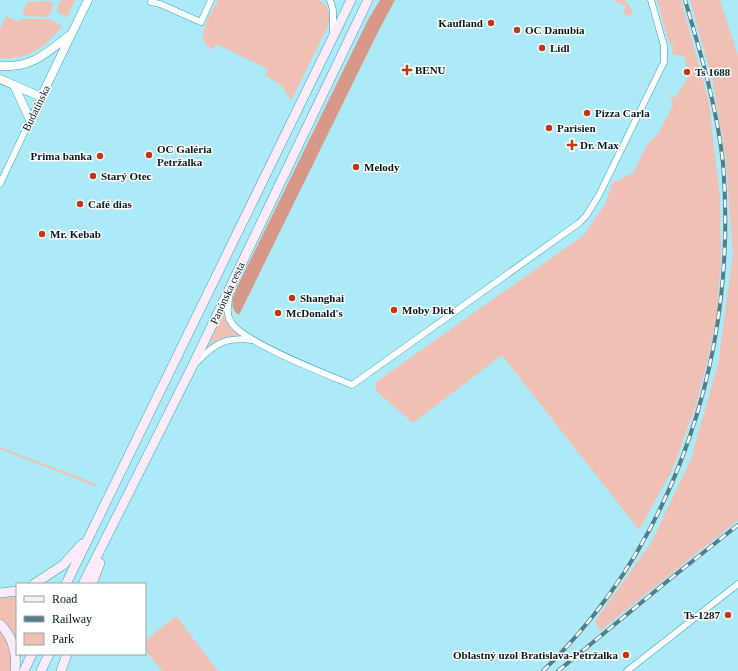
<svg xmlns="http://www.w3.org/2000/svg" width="738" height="671" font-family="'Times New Roman',serif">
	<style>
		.green { fill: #f1c0b4 }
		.forest { fill: #d89888 }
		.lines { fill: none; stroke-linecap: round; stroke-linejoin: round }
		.minor-casing { stroke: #2da6bd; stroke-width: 7 }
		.tertiary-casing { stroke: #2da6bd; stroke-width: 9 }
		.secondary-casing { stroke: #2da6bd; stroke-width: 10 }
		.minor { stroke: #fff; stroke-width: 6 }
		.tertiary { stroke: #fff; stroke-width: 8 }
		.secondary { stroke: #feebfa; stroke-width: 9 }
		.rail-casing { stroke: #547d87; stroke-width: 4 }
		.rail { stroke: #fff; stroke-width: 2.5; stroke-dasharray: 8; stroke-linecap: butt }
		.poi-dot { fill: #c13715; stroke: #fff; stroke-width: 1.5 }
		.labels { text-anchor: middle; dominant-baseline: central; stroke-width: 3; stroke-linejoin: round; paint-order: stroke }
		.poi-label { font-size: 11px; font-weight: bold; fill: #01181e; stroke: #fff; text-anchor: start }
		.street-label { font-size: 11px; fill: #01181e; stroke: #fff }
	</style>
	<rect width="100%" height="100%" fill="#adeaf8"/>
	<g class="green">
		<path d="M61,0h14l-8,17 -11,-6z"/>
		<path d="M218,0h100c10,5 14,13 11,24l-38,77 -9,-15 -17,-11 3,-6 -52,-25 -3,6c-21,-11 -3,-34 5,-50z"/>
		<path d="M612,0h12l8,9v4l-3,3 -6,-3 3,-7z"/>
		<path d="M657,0h24l28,103 11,95 1,64 -3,36 -1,16 -9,45 -12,46 -23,63 -34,62 -137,-175 -89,68 -37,-32v-9l208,-147 22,-32 6,-20 21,-10 15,-30 10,-9 15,-29 -3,-11 5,4 13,-21 -1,-2 2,-4 -2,-2 -3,-13 -12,-2 1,-11 -4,1z"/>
		<path d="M690,0h30l18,56v464l-138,111 -5,-10 56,-78 40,-84 27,-95 15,-109 -7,-95 -13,-77z"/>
		<path d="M49,1l5,2 -6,14 -21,-1 -5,-2 5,-12z"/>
		<path d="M6,16l12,6 2,-3h29l13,7c-16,21 -35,35 -62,32v-29z"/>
		<path d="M226,310c-2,13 7,20 16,27 -13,-3 -24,1 -35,10z"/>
		<path d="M0,447l96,37 -1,2 -95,-37z"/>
		<path d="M17,595v59h5l-8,17h-14v-74z"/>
		<path d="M176,616l42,55h-56l-17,-21v-9z"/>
	</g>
	<path class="forest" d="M380,0h15l-16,30 -140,285c-12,-8 -5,-21 0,-32l129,-263z"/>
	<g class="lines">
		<g class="minor-casing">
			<g id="minor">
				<path d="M330,0l3,10v22"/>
				<path d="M151,2l9,2 41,18 10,-22"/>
				<path d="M0,184l41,-87"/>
				<path d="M230,292c-1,10 -5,21 1,30 11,20 97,53 121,63l227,-162 7,-7 13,-21 65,-133v-16l-13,-46"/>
				<path d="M197,362c18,-19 29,-25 55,-22"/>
				<path d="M627,671l111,-87"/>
			</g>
		</g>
		<g class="tertiary-casing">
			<g id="tertiary">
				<path d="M0,66c33,2 46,-13 70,-31"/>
				<path d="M0,79l41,18 47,-97"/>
				<path d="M14,85l16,35"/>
			</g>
		</g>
		<g class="secondary-casing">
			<g id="secondary">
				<path d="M34,584l29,-19 19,-21"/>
				<path d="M66,584l285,-584"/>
				<path d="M83,584l108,-215 177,-369"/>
				<path d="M92,584l8,-21"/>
				<path d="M0,593l17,-2"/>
				<path d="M0,624c13,13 17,29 15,47"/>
				<path d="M24,671l8,-17"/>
				<path d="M41,671l8,-17"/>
				<path d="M61,671l6,-17"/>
			</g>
		</g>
		<use href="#minor" class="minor"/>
		<use href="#tertiary" class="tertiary"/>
		<use href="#secondary" class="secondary"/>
		<g class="rail-casing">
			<g id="rail">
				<path d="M543,671c135,-130 195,-322 180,-508 -6,-55 -22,-109 -38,-163"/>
				<path d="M558,671l112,-92 68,-54"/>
			</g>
		</g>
		<use href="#rail" class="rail"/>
	</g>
	<g class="poi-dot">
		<circle cx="491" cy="23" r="4"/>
		<circle cx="517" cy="30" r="4"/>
		<circle cx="542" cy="48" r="4"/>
		<path d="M405 64h4v4h4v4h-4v4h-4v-4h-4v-4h4z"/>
		<circle cx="687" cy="72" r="4"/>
		<circle cx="587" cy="113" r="4"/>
		<circle cx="549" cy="128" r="4"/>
		<path d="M570 139h4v4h4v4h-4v4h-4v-4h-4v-4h4z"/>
		<circle cx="149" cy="155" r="4"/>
		<circle cx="100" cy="156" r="4"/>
		<circle cx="356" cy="167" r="4"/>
		<circle cx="93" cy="176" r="4"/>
		<circle cx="80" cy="204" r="4"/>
		<circle cx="42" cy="234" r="4"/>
		<circle cx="292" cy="298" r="4"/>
		<circle cx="394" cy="310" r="4"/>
		<circle cx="278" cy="313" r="4"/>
		<circle cx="728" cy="615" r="4"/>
		<circle cx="626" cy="655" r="4"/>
	</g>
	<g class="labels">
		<g class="poi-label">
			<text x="483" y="23" text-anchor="end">Kaufland</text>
			<text x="525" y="30">OC Danubia</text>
			<text x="550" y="48">Lidl</text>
			<text x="415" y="70">BENU</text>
			<text x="695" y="72">Ts 1688</text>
			<text x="595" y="113">Pizza Carla</text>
			<text x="557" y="128">Parisien</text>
			<text x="580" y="145">Dr. Max</text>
			<text x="157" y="149">OC Galéria<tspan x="157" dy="13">Petržalka</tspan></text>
			<text x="92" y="156" text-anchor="end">Prima banka</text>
			<text x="364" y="167">Melody</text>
			<text x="101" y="176">Starý Otec</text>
			<text x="88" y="204">Café dias</text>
			<text x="50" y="234">Mr. Kebab</text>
			<text x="300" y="298">Shanghai</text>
			<text x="402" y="310">Moby Dick</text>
			<text x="286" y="313">McDonald's</text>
			<text x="720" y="615" text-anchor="end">Ts-1287</text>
			<text x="618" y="655" text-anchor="end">Oblastný uzol Bratislava-Petržalka</text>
		</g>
		<g class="street-label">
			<text transform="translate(36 108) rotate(-64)">Budatínska</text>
			<text transform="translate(227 293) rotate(-65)">Panónska cesta</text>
		</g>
	</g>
	<rect x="16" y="583" width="130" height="72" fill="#ffffff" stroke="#99a3a5"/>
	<rect x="24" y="596" width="20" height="6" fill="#feebfa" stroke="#99a3a5"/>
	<text x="52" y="603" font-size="12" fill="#01181e">Road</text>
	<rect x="24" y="616" width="20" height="6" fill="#547d87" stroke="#99a3a5"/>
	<text x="52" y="623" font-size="12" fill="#01181e">Railway</text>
	<rect x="24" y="633" width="20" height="12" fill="#f1c0b4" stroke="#99a3a5"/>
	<text x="52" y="643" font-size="12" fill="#01181e">Park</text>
</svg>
